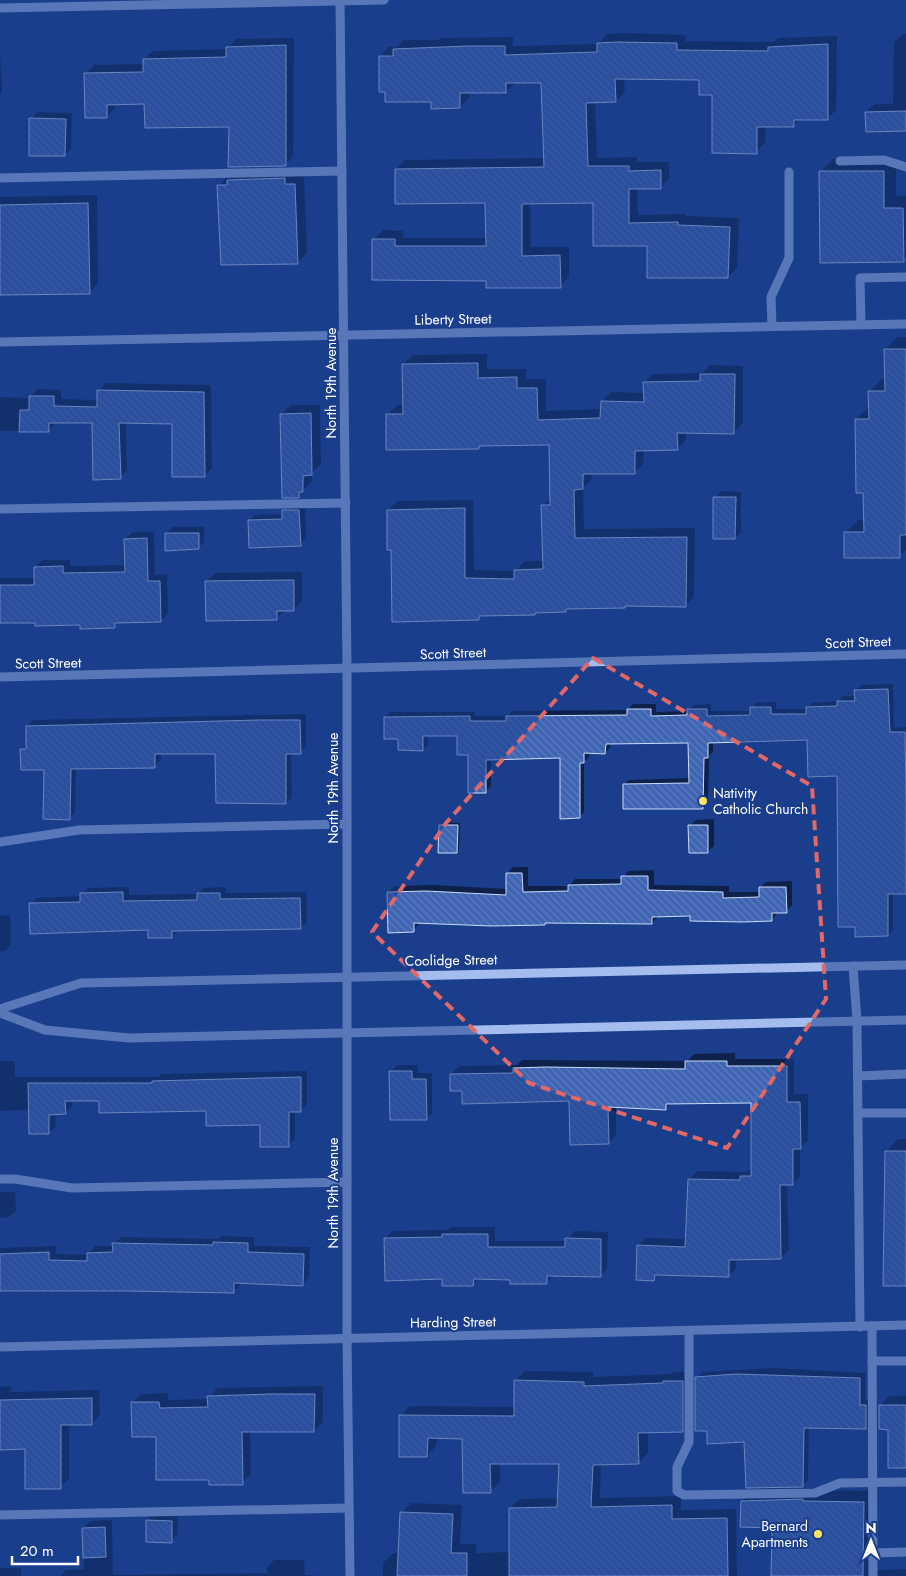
<svg xmlns="http://www.w3.org/2000/svg" width="906" height="1576" font-family="Jost,sans-serif">
	<style>
		.shadow { fill: #0007 }
		.building { fill: url(#building-back-hatch); stroke: #cbdbfa }
		.lines { fill: none; stroke-linecap: round; stroke-linejoin: round }
		.minor { stroke: #a5bdee; stroke-width: 9 }
		.marked { fill: none; stroke: #e26868; stroke-width: 4; stroke-dasharray: 10 6; stroke-linejoin: round }
		.poi-dot { fill: #ffe361; stroke: #1a3e8c; stroke-width: 2 }
		.labels { text-anchor: middle; dominant-baseline: central; stroke-width: 4; stroke-linejoin: round; paint-order: stroke }
		.street-label { font-size: 14px; fill: #fff; stroke: #1a3e8c }
		.poi-label { font-size: 14px; fill: #fff; stroke: #1a3e8c; text-anchor: start }
	</style>
	<defs>
		<pattern id="building-back-hatch" width="6" height="6" patternUnits="userSpaceOnUse" patternTransform="scale(1.25)"><rect width="6" height="6" fill="#3e64b2"/><path d="M-1 5l2 2M0 0l6 6M5-1l2 2" fill="none" stroke="#5b7bbe"/></pattern>
	</defs>
	<rect width="100%" height="100%" fill="#1a3e8c"/>
	<g class="shadow">
		<path d="M626,33l60,2 -1,6 89,1 4,-4 59,-2 -1,74 -9,9h-27l-6,6h-28l-1,18 -9,9 -56,-73 -76,-1 1,14 -9,9h-21l2,57 40,-1v5h32v16l-9,10h-23l1,27 48,-1v2l53,2 -2,50 -9,9 -80,-32 -54,-43h-64l1,45h38v30l-9,9 -73,-7 -114,-39 10,-10 20,1v7h84v-37l-91,-32 9,-9 140,-2 -2,-76 -28,1 -9,9h-37v6l-9,9 -74,-17 -6,-34 9,-9h8l6,-7h36l3,-2 71,-1v9l85,-2 9,-10z"/>
		<path d="M903,34h3v96l-40,-18 9,-8h18l1,-62z"/>
		<path d="M294,38l-1,118 -8,9 -55,-39 -85,-23 -30,1v4l-8,8 -22,-42 9,-9 50,-1v-5l9,-8 74,-2 9,-10z"/>
		<path d="M0,54l2,38 -2,2z"/>
		<path d="M37,112l35,1 -1,36 -6,6 -34,-36z"/>
		<path d="M833,159h63v37h10v62l-3,3 -83,-89z"/>
		<path d="M304,175l3,78 -9,9 -79,-76 9,-10z"/>
		<path d="M97,195l1,88 -9,10 -89,1v-97z"/>
		<path d="M898,337h8v213l-7,6 -54,-23 13,-13h7l-1,-29 -8,-72 13,-12v-15l13,-13h4l-1,-30z"/>
		<path d="M487,354v15h39v10h20v32l56,-2v-7l9,-10 34,1 -1,-10 9,-9 50,-1 7,-8 33,1v57l-9,9h-48v8l-9,9 -33,1 -1,14 -9,9h-43l1,6 -9,9 1,41 111,-1 -1,69 -9,9 -58,-1 -2,2 -57,1 -3,3 -31,3 -51,1 -5,4 -86,-70 -4,-39 9,-9 76,-1 1,70 41,1 10,-10h19l-2,-55 9,-9 -1,-53h-68l-4,4 -90,-34 9,-9h7l-1,-41 10,-9z"/>
		<path d="M106,383l105,2 1,83 -7,7 -32,-53 -47,-1 1,49 -7,8 -27,-56h-37l-7,9h-49v-34l30,1 7,-9 24,1v9l37,1v-9z"/>
		<path d="M291,405h29l1,59 -9,9v8l-14,15 -17,-82z"/>
		<path d="M721,491l20,1v40l-6,6 -20,-40z"/>
		<path d="M305,504l1,34 -6,7 -51,-24 6,-6 28,-1 6,-9z"/>
		<path d="M173,527h31v15l-6,6 -32,-15z"/>
		<path d="M133,532h21l1,43 12,-1 1,39 -7,8h-41l-5,6 -34,-4h-81v-45h35v-10l7,-8h28v6l56,-1 -1,-26z"/>
		<path d="M302,572v29l-8,9h-9l-9,9 -69,-38 8,-8z"/>
		<path d="M893,684l1,44 12,-1v165l-13,1v37l-5,5 -49,-160 -31,-36 -95,2v11l-4,4 -1,47 -5,5 -79,-23 5,-5 61,-2 -1,-36 -79,1v4l-5,6 -16,-1v5l-5,4v51l-5,5 -18,-60 -70,2v27l-5,5 -17,-38 -11,-18h-30v10l-6,5 -23,-12 -14,-21 5,-5h85v4h33l4,-5 116,-1 5,-6h23v8l32,-1 5,-6 18,-1v7h40l5,-8 20,-1v7h31l5,-6 26,-2 5,-5h13v-6l5,-5z"/>
		<path d="M306,714v32l-6,7h-9l1,44 -6,6 -69,-51 -56,1v7l-7,6 -78,2 -1,44 -6,7 -24,-51 -23,-19 5,-5v-17l6,-7z"/>
		<path d="M714,819v27l-6,6 -19,-26 7,-6z"/>
		<path d="M443,822l17,1 -1,26 -2,3 -16,-27z"/>
		<path d="M513,867h15v19h41l6,-7h47l6,-8 26,-1v15l75,1v6h31v-4l6,-6 26,-1v24l-6,7h-8l-6,8 -81,-6 -33,3 -6,6 -232,-1 -7,9 -25,-39 6,-6 39,-1 74,4v-15z"/>
		<path d="M129,887v8l68,-1 7,-6 21,-1 1,6 80,-1 1,30 -7,6 -122,2 -6,7 -22,-9 -120,-24 7,-6 44,-2 7,-8z"/>
		<path d="M10,915l1,30 -6,6h-5v-35z"/>
		<path d="M735,1053v6h59v35h14v46l-8,8v28l-7,8h-6l2,66 -8,8 -45,1v9l-8,8 -69,-2 -5,5 -16,-34 8,-7 41,1 2,-60 8,-8 49,1 7,-3 -1,-67 -81,1 -6,6 -49,-3v29l-7,8 -39,-43 -107,-11 -12,-15 8,-8 58,-1 5,-5 165,1 7,-7z"/>
		<path d="M0,1061h15v16h143l3,-3 146,-3v33l-7,7h-5v28l-7,7 -27,-23 -54,-14 -107,-9h-28v6l-7,7h-10l1,13 -7,7 -19,-23 -30,1z"/>
		<path d="M397,1065h21v8h14v40l-6,6 -35,-48z"/>
		<path d="M898,1139h8v146l-20,-133z"/>
		<path d="M0,1192h15l1,19 -7,6 -9,1z"/>
		<path d="M451,1227h44v14h71l8,-10 34,1 -1,37 -7,7 -46,-1 -7,7 -67,-4 -7,6 -30,-6 -58,-39 7,-8 55,-1z"/>
		<path d="M221,1236l33,1v9l56,1 -1,31 -7,6 -62,-2v3l-7,7 -104,-3 -129,2v-43l56,-2v8l32,1 7,-9h19l7,-9 97,2z"/>
		<path d="M772,1368l94,5 -1,27h7v22l-6,6 -57,-1 -1,53 -6,6 -56,-46 -38,-10 -12,-52 7,-6z"/>
		<path d="M525,1371l68,1v5l78,-3 3,-2 18,-1v50l-10,9 -34,1v22l-10,10 -37,1 -1,34 81,-2v14l55,-1 1,67h-354v-13l10,-10h7l1,-40 10,-10 51,2 -2,39h16v9l34,-1v-44l10,-9 39,-1 1,-35 -60,-1v20l-10,9 -26,-53 -27,-1 -1,9 -9,10 -26,-40 9,-10 105,1v-26z"/>
		<path d="M11,1386v6l88,-2 1,25 -8,8 -23,1v55l-9,8 -34,-39h-26v-61z"/>
		<path d="M323,1386v36l-9,9h-64l1,43 -9,9 -32,-5 -53,-42 -25,-33 9,-9 27,-1v7l41,-1 8,-11z"/>
		<path d="M889,1396h17v71l-26,-61z"/>
		<path d="M814,1488v2l61,1 -1,79 32,-1v7h-133v-50l-31,-25 12,-12z"/>
		<path d="M153,1514l25,1 -1,20 -6,6 -24,-21z"/>
		<path d="M112,1520l1,55 154,-2v-5l7,-8h30l1,15 16,1h-261l6,-6 18,-1 -1,-41 8,-7z"/>
		<rect x="0" y="1568" width="21" height="8"/>
	</g>
	<g class="building">
		<path d="M616,42l61,1v7l91,1v-4l60,-3v76h-34v7h-37v27l-45,-1v-58h-13v-15l-84,-1 1,23 -30,1 2,63h41v5l32,-1v19h-32v34l49,-1v3l52,2 -2,51h-81v-32h-54v-43l-71,1v52l38,-1 1,33h-75v-7l-114,-1v-41h23v7h91l-1,-43 -90,1v-35l149,-2 -3,-84h-35v10h-46v15l-29,1v-7h-46v-10h-6v-36h14v-7l76,-3h36v9l92,-3v-9z"/>
		<path d="M286,45v121l-58,1 1,-40 -84,1 -1,-24 -37,1v13h-22l-1,-45 59,-1v-13l83,-2v-10z"/>
		<path d="M906,111v20l-40,1 -1,-20z"/>
		<path d="M29,118l37,1 -1,37h-36z"/>
		<path d="M819,171h65v37h19l1,54 -84,1z"/>
		<path d="M285,178v6h10l3,80 -77,1 -4,-80h10v-5z"/>
		<path d="M88,203l2,91 -90,1v-90z"/>
		<path d="M884,349h22v186h-6v23h-56v-26h20l-1,-39h-7l-1,-74h14l-1,-28h17z"/>
		<path d="M478,363v15l39,-1v11h20l1,32 62,-2 1,-17 43,1 -1,-20 57,-1v-7h35l-1,60 -57,-1 1,17 -43,1v23h-52v15l-9,1 1,48 112,-1 -1,70 -61,-1v2l-59,1v3l-31,1v2l-56,1v4l-87,2 -1,-72h-4v-40l78,-2v70l49,1v-9l29,-1 -2,-64h9l-1,-60 -70,1v3l-93,1v-36h17l-1,-50z"/>
		<path d="M97,390l107,2 1,85h-33v-53l-53,-1 2,56 -28,1 -1,-57h-43v9h-30l1,-22h9v-14h25v10l43,1z"/>
		<path d="M311,413l1,62 -9,1v16h-4v6h-17l-2,-84z"/>
		<path d="M713,497h23l-1,42h-22z"/>
		<path d="M282,510h17l2,36 -52,2 -1,-28 34,-1z"/>
		<path d="M165,533h34v16l-34,2z"/>
		<path d="M147,538l1,43h12l1,41 -46,1v5l-35,1v-4l-45,1v-3h-35v-38h34v-18l29,-1v7l62,-1 -1,-33z"/>
		<path d="M294,580v31h-17v9l-71,1 -1,-40z"/>
		<path d="M888,689l2,43h15l1,65v97h-18v42l-33,1v-10h-17l-1,-151 -29,1 -1,-37 -99,3v15h-4l-1,51h-80v-25l66,-1 -1,-40 -82,1 -1,10 -21,-1v10h-4v55l-20,1v-61l-74,2v33h-18v-38h-11v-19h-34v15l-25,-1v-11h-14v-22l86,-1v5h36v-5l121,-1v-6h24v7l36,-1v-6h20v7l43,-1v-8h21v7h35v-7l31,-1v-5h18l-1,-11z"/>
		<path d="M260,720h40l1,34h-15v50l-70,-1 -1,-49h-60v14l-84,1 -1,51 -27,-1 1,-49h-23l-1,-21h6v-23z"/>
		<path d="M439,825h19l-1,28h-19z"/>
		<path d="M688,825h20v28h-19z"/>
		<path d="M506,873h16l1,19 45,-1v-6l53,-1v-8h27v14l75,2v6l36,-1v-10h27l1,26h-15v8l-29,1 -53,-1v-5l-38,1v7l-107,-1v2l-53,1 -78,-3v9l-26,1 -1,-41 39,-1 80,4z"/>
		<path d="M123,892v9l74,-1v-7h23v6l80,-1 1,31 -129,2v7h-24v-8l-118,4 -1,-31 51,-1v-9z"/>
		<path d="M685,1061h42v5h60v36h13l1,47h-8v36h-13l1,74 -52,1v17l-74,-2 -1,6 -18,-1 1,-35 48,2 3,-68 52,1v-4h11v-73l-85,1v6l-58,-3 1,37 -39,1 -1,-44 -107,3v-13h-12v-17l63,-1v-5l33,-1 139,2z"/>
		<path d="M389,1071h23v8h14l1,41h-37z"/>
		<path d="M301,1077v35h-12v35h-29v-22l-54,1v-15l-107,2v-12h-34l1,13 -17,1v19h-20l-1,-51h124v-2z"/>
		<path d="M885,1151h21v135h-23z"/>
		<path d="M442,1234h46v13h77v-9l36,1v38l-54,-1v8h-37v-4l-36,-1 -1,7h-31v-7l-57,2 -1,-43 58,-1z"/>
		<path d="M213,1242l35,1v9l56,2 -1,32 -69,-3v10l-105,-2h-129v-37l49,-2v8l38,1v-8l26,-1 -1,-9 101,2z"/>
		<path d="M736,1374l124,4v27h6v24l-62,-1 -1,59 -57,1 -2,-46 -37,2v-13h-12v-54z"/>
		<path d="M514,1380l70,2v4l79,-3v-2h20v51l-45,1 1,31 -46,1 -2,42 81,-2v14l55,-1 1,58h-219v-68l48,-1 2,-43h-69l1,29h-28l-1,-54 -34,-1 -1,19h-28v-42l115,1z"/>
		<path d="M271,1394h44l-1,38h-72l1,53h-34v-5h-53v-43h-24l-1,-35h28l1,6 48,-1 -1,-11z"/>
		<path d="M92,1398v27h-31v64h-36v-40l-25,1v-50z"/>
		<path d="M879,1405h27v63h-18v-38l-9,-1z"/>
		<path d="M803,1499v2l61,1 -1,74h-92l1,-48 -32,-1 1,-26z"/>
		<path d="M400,1512l53,2 -2,39h16v23h-70z"/>
		<path d="M146,1520l26,1v22l-26,-1z"/>
		<path d="M105,1527l1,30 -23,1 -1,-30z"/>
	</g>
	<g class="lines">
		<g class="minor">
			<path d="M340,0l7,669v669l3,238"/>
			<path d="M0,8l384,-8"/>
			<path d="M840,161l44,-1 22,7"/>
			<path d="M0,178l342,-7"/>
			<path d="M861,324l-1,-46 46,-1"/>
			<path d="M772,326l-1,-29 18,-39v-86"/>
			<path d="M0,342l906,-18"/>
			<path d="M0,509l346,-6"/>
			<path d="M0,677l906,-23"/>
			<path d="M0,842l79,-12 268,-6"/>
			<path d="M853,966l4,54 3,307"/>
			<path d="M0,1009l81,-26 825,-18"/>
			<path d="M0,1013l45,17 84,8 777,-18"/>
			<path d="M858,1076l48,-2"/>
			<path d="M858,1113h48"/>
			<path d="M0,1179h15l57,9 275,-6"/>
			<path d="M872,1327l1,249"/>
			<path d="M689,1331v111l-12,25v24l7,4 131,-2 25,-10 66,-1"/>
			<path d="M0,1347l906,-22"/>
			<path d="M872,1361h34"/>
			<path d="M0,1515l349,-7"/>
			<path d="M873,1553l33,-1"/>
		</g>
	</g>
	<path d="M0 0H906V1576H0ZM593,658l219,128 14,213 -99,149 -198,-65 -157,-151 74,-109z" fill="#1a3e8c" fill-opacity=".55" fill-rule="evenodd"/>
	<path class="marked" d="M593,658l219,128 14,213 -99,149 -198,-65 -157,-151 74,-109z"/>
	<g class="poi-dot">
		<circle cx="703" cy="801" r="5"/>
		<circle cx="818" cy="1534" r="5"/>
	</g>
	<g class="labels">
		<g class="street-label">
			<text transform="translate(453 319) rotate(-1)">Liberty Street</text>
			<text transform="translate(331 383) rotate(-90)">North 19th Avenue</text>
			<text transform="translate(858 642) rotate(-2)">Scott Street</text>
			<text transform="translate(453 653) rotate(-2)">Scott Street</text>
			<text transform="translate(48 663) rotate(-1)">Scott Street</text>
			<text transform="translate(333 788) rotate(-90)">North 19th Avenue</text>
			<text transform="translate(451 960) rotate(-1)">Coolidge Street</text>
			<text transform="translate(333 1193) rotate(-90)">North 19th Avenue</text>
			<text transform="translate(453 1322) rotate(-1)">Harding Street</text>
		</g>
		<g class="poi-label">
			<text x="713" y="793">Nativity<tspan x="713" dy="16">Catholic Church</tspan></text>
			<text x="808" y="1526" text-anchor="end">Bernard<tspan x="808" dy="16">Apartments</tspan></text>
		</g>
	</g>
	<g transform="translate(871 1541)" stroke="#1a3e8c" stroke-width="4" paint-order="stroke">
	<path d="M0-4L9 19L0 12L-9 19Z" fill="#ffffff"/>
	<text y="-8" font-size="14" font-weight="bold" text-anchor="middle" fill="#ffffff">N</text>
	</g>
	<path d="M12 1556v8h66v-8" fill="none" stroke="#ffffff" stroke-width="2.5"/>
	<text x="20" y="1556" font-size="15" fill="#ffffff" stroke="#1a3e8c" stroke-width="4" paint-order="stroke">20 m</text>
</svg>
